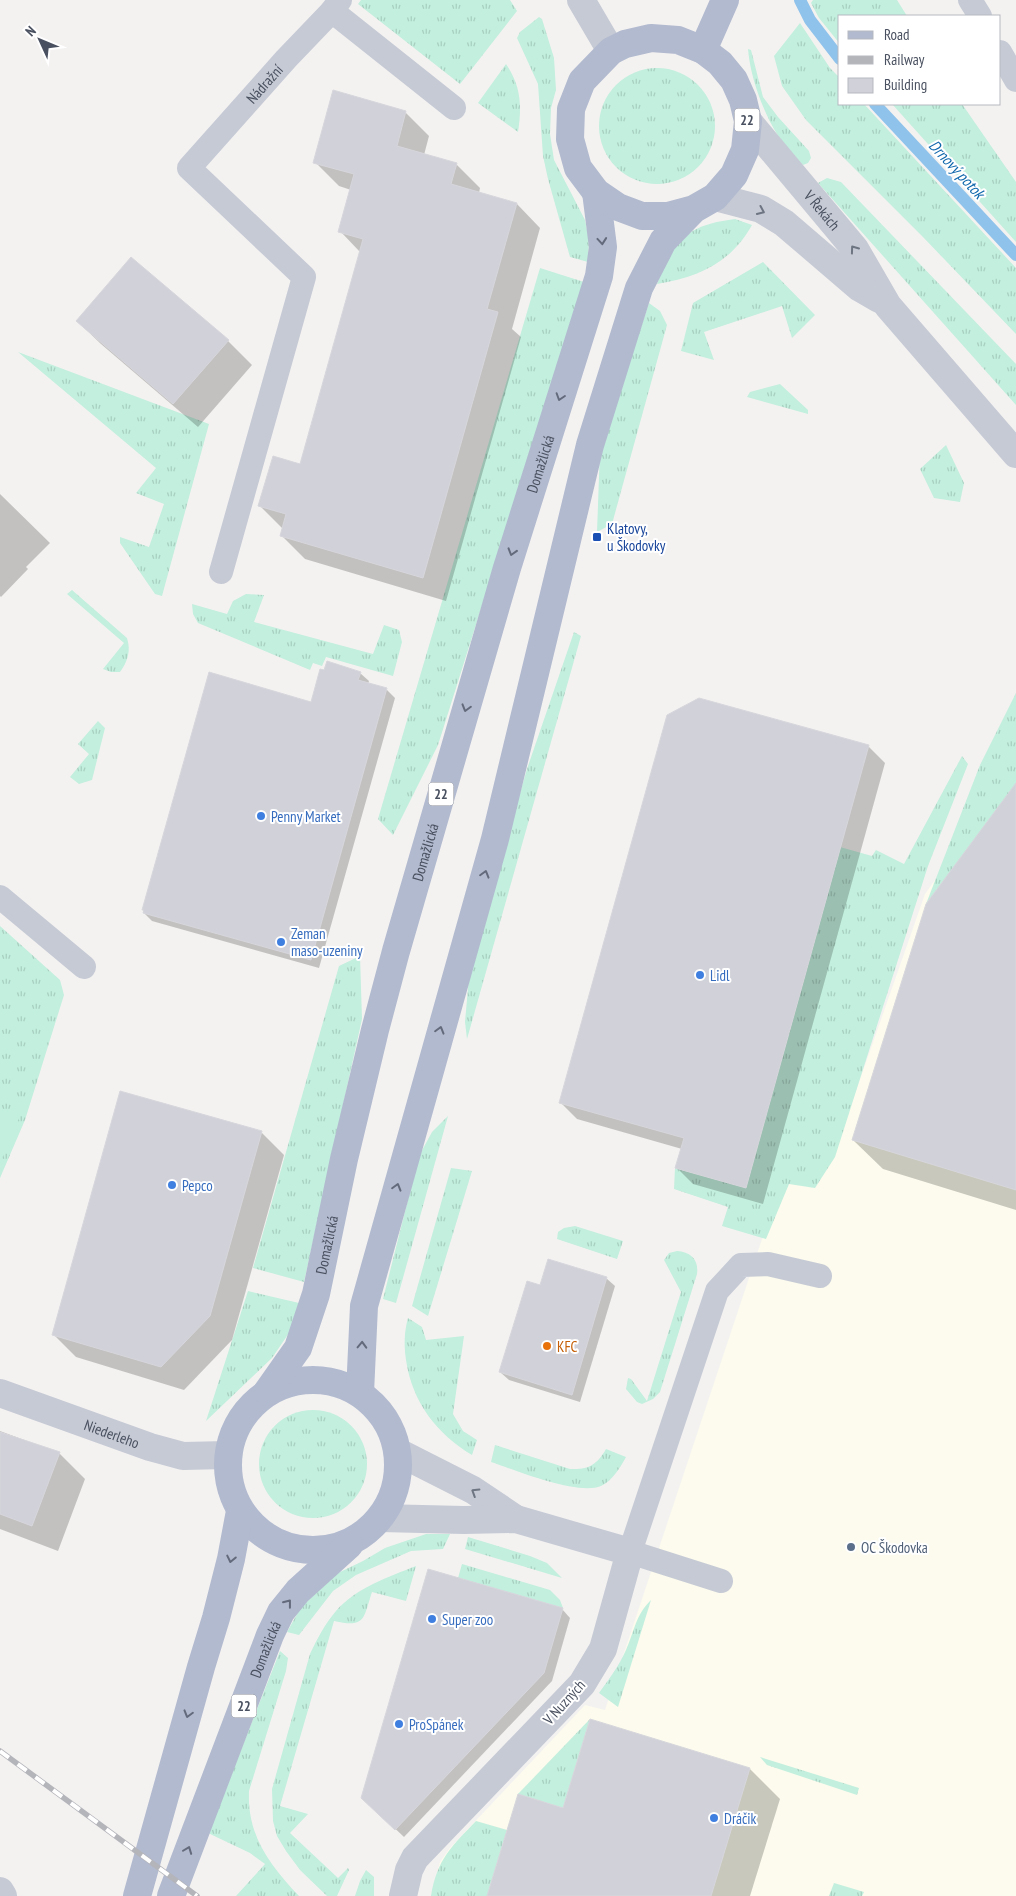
<svg xmlns="http://www.w3.org/2000/svg" width="1016" height="1896" font-family="'PT Sans Narrow',sans-serif">
	<style>
		.commercial { fill: #fcfbed }
		.grass { fill: url(#grass-tufts) }
		.garden { fill: #c2efde }
		.shadow { fill: #0003 }
		.lines { fill: none; stroke-linecap: round; stroke-linejoin: round }
		.stream { stroke: #90c3eb; stroke-width: 12 }
		.building { fill: #d1d2d9; stroke: #d6d6dc }
		.service { stroke: #c6cad5; stroke-width: 24 }
		.minor { stroke: #c6cad5; stroke-width: 28 }
		.tertiary { stroke: #c6cad5; stroke-width: 28 }
		.primary { stroke: #b2bacf; stroke-width: 28 }
		.rail-casing { stroke: #b4b5bb; stroke-width: 5.5 }
		.rail { stroke: #fff; stroke-width: 4; stroke-dasharray: 11; stroke-linecap: butt }
		.oneway { stroke: #6e7582 }
		.oneway2 { stroke: #636a7b }
		.transit-dot { fill: #1a4fb4; stroke: #fff; stroke-width: 2 }
		.shop-dot { fill: #3f7fe0; stroke: #fff; stroke-width: 2 }
		.food-dot { fill: #e8710a; stroke: #fff; stroke-width: 2 }
		.service-dot { fill: #5c6f8a; stroke: #fff; stroke-width: 2 }
		.labels { text-anchor: middle; dominant-baseline: central; stroke-width: 4; stroke-linejoin: round; paint-order: stroke }
		.shield { fill: #fff; stroke: #80848f; stroke-width: 1 }
		.shield-label { font-size: 14px; font-weight: bold; fill: #49505f }
		.street-label { font-size: 15px; fill: #49505f; stroke: #fff }
		.transit-label { font-size: 15px; fill: #164399; stroke: #fff; text-anchor: start }
		.shop-label { font-size: 15px; fill: #366cbe; stroke: #fff; text-anchor: start }
		.food-label { font-size: 15px; fill: #c56008; stroke: #fff; text-anchor: start }
		.service-label { font-size: 15px; fill: #4e5e75; stroke: #fff; text-anchor: start }
		.water-label { font-size: 16px; font-style: italic; fill: #0f67ac; stroke: #fff }
	</style>
	<defs>
		<pattern id="grass-tufts" width="24" height="20" patternUnits="userSpaceOnUse" patternTransform="scale(1.25)"><rect width="24" height="20" fill="#c2efde"/><path d="M3 7l-1-3M5 7V3M7 7l1-3M15 17l-1-3M17 17v-4M19 17l1-3" fill="none" stroke="#a8cfc1"/></pattern>
	</defs>
	<rect width="100%" height="100%" fill="#f4f2f1"/>
	<path class="commercial" d="M1016,767v1129h-585l9,-34 10,-14 135,-143 20,5 177,-531 55,-34 88,-251z"/>
	<g class="grass">
		<path d="M361,0h149l7,11 -57,73 -102,-80z"/>
		<path d="M813,0h84l10,16h-67v28l-21,-26 -8,-15z"/>
		<path d="M539,17l3,2 12,39 2,32 -5,18 -1,26 4,26 31,60 4,20 -1,22 -18,-5 -22,-78 -5,-23 -5,-72 -21,-46 3,-6z"/>
		<path d="M800,23l30,45 10,10v26h24l152,164v66l-93,-97 -117,-117 -24,-34 -8,-30z"/>
		<path d="M748,49l3,1 12,47 15,20 31,34 2,7 -3,5 -5,2c-30,-24 -52,-79 -55,-116z"/>
		<path d="M506,64c15,22 16,42 12,68l-40,-29z"/>
		<circle cx="657" cy="126" r="58"/>
		<path d="M892,104h70l54,78v60z"/>
		<path d="M827,178l14,4 175,182v41l-198,-222z"/>
		<path d="M735,219l17,6c-22,39 -54,52 -95,59 16,-44 30,-59 78,-65z"/>
		<path d="M763,262l52,53 -23,23 -10,-32 -78,26 10,28 -33,-9 12,-48z"/>
		<path d="M540,268l44,14 -146,463 -45,90 -15,-16z"/>
		<path d="M649,303l11,8 7,14 -55,199 -15,8 3,-82z"/>
		<path d="M18,352l191,72 -47,172 -7,-2 -35,-51v-6l29,10 15,-43 -28,-11 20,-25z"/>
		<path d="M780,384l28,26v4l-61,-17 3,-5z"/>
		<path d="M946,445l18,38 -4,19 -26,-4 -14,-29z"/>
		<path d="M72,590l55,48c4,13 1,23 -7,34h-9l-8,-3 21,-26 -57,-49z"/>
		<path d="M246,594l18,1 -10,27 119,32 11,-29 15,5 3,12 -9,34 -67,-19 -4,9 -9,-3 -3,7 -112,-47 -5,-9 -1,-10 35,10 6,-13z"/>
		<path d="M574,632l7,4 -114,403 -2,-17 5,-56 57,-197z"/>
		<path d="M1016,693v92l-90,119 54,-139z"/>
		<path d="M98,721l7,7 -13,52 -13,4 -9,-7 19,-23 -11,-10z"/>
		<path d="M962,756l6,8 -40,102 -93,291 -20,31 -26,-4 -23,55 -44,-13 6,-19 -54,-18 1,-21 165,-321 32,9 4,-6 28,14z"/>
		<path d="M0,926l60,54 4,15 -39,125 -25,58z"/>
		<path d="M360,956l2,63 -58,263 -51,-14 86,-302z"/>
		<path d="M448,1116l-52,187 -13,-4 36,-143 13,-24z"/>
		<path d="M451,1168l21,3 -44,145 -16,-10z"/>
		<path d="M575,1226l48,15 -6,18 -60,-20 1,-7 6,-4z"/>
		<path d="M677,1251c14,1 22,9 20,23l-37,118 -7,7 -11,5 -5,-2 -11,-13 2,-11 3,1 16,22 34,-109 -17,-32 5,-7z"/>
		<path d="M248,1291l51,12 -10,30 -17,25 -66,63z"/>
		<path d="M408,1318l14,9 4,13 38,-4 -11,78 10,17 14,9 -5,15c-35,-21 -60,-53 -66,-95 -2,-14 -2,-28 2,-42z"/>
		<circle cx="313" cy="1464" r="54"/>
		<path d="M495,1445l75,24c18,1 27,-4 36,-20l20,8c-6,11 -14,24 -25,29 -23,10 -86,-16 -110,-24z"/>
		<path d="M426,1534h24l-7,15 -32,2 -55,24 -23,16 -34,44 -12,-3 14,-25 37,-34 25,-12 22,-13z"/>
		<path d="M468,1537l62,19 17,7 15,15 -97,-29z"/>
		<path d="M462,1564l88,26 10,10 3,8 -105,-30z"/>
		<path d="M416,1566l-10,35 -34,-9c-9,27 -6,36 -38,29l-54,185 28,8 -18,19 48,45 10,-10 1,2 -12,26h-10l-27,-26 -14,-19 -9,-15 -4,-15 -1,-32 38,-135c7,-15 15,-30 26,-43 20,-23 52,-34 80,-45z"/>
		<path d="M651,1600l-33,107 -19,-14c10,-14 20,-27 27,-43 9,-20 9,-34 25,-50z"/>
		<path d="M280,1651l8,7 -2,13 -37,120c-2,45 21,74 50,105h-63l29,-32 -15,-11 -42,-20z"/>
		<path d="M590,1719l-27,89 -45,-14z"/>
		<path d="M760,1757l99,31 -2,7 -90,-30z"/>
		<path d="M476,1821l31,9 -20,66h-56c6,-37 21,-50 45,-75z"/>
		<path d="M366,1870l8,7v19h-19l5,-15z"/>
		<path d="M834,1883l30,9 -2,4h-33z"/>
	</g>
	<path class="garden" d="M0,1108l20,8 -20,47z"/>
	<g class="shadow">
		<path d="M405,112l24,24 -5,19 32,9 24,24 -1,5 38,11 23,24 -28,101 9,8 -75,264 -141,-42 -24,-24 2,-6 -23,-23 41,-40 59,-214 -20,-21 11,-41 -12,-4 -24,-24z"/>
		<path d="M77,321l151,20 24,24 -54,62 -97,-83z"/>
		<path d="M0,494l50,49 -24,24 2,2 -27,28 -1,-1z"/>
		<path d="M360,673l9,8 -1,3 19,6 8,8 -76,270 -167,-47 -8,-8 -1,-3 169,-206z"/>
		<path d="M868,746l17,17 -122,441 -70,-20 -16,-16 5,-19 -105,-30 -16,-16z"/>
		<path d="M1016,787v423l-133,-41 -30,-29z"/>
		<path d="M261,1132l23,23 -52,185 -48,50 -108,-33 -23,-23z"/>
		<path d="M606,1278l9,8 -35,116 -71,-22 -9,-8 40,-86z"/>
		<path d="M0,1431l59,22 26,26 -27,72 -58,-22z"/>
		<path d="M562,1609l8,9 -18,63 -148,156 -33,-31z"/>
		<path d="M750,1769l30,30 -30,97h-262l76,-87z"/>
	</g>
	<g class="lines">
		<g class="stream">
			<path d="M800,0l10,20 30,39"/>
			<path d="M875,104l141,151"/>
		</g>
	</g>
	<g class="building">
		<path d="M333,90l73,21 -9,35 60,17 -6,21 66,19 -30,106 11,3 -75,266 -143,-42 6,-22 -28,-8 15,-50 27,8 63,-225 -25,-7 16,-58 -41,-11z"/>
		<path d="M131,257l98,83 -56,64 -97,-83z"/>
		<path d="M327,661l34,11 -3,8 29,8 -76,272 -168,-47 1,-3h-2l67,-238 102,30 9,-33 4,1z"/>
		<path d="M699,698l170,47 -123,443 -71,-20 9,-30 -125,-35 108,-388z"/>
		<path d="M1016,783v407l-164,-50 74,-236z"/>
		<path d="M120,1091l142,40 -52,185 -49,51 -109,-32z"/>
		<path d="M548,1259l59,18 -35,118 -73,-23 28,-91 13,4z"/>
		<path d="M0,1432l60,20 -28,74 -32,-12z"/>
		<path d="M428,1569l135,39 -19,65 -149,157 -34,-32z"/>
		<path d="M590,1719l160,49 -39,128h-224l31,-102 45,14z"/>
	</g>
	<g class="lines">
		<g class="service">
			<path d="M970,0l10,16"/>
			<path d="M332,11l122,97"/>
			<path d="M1000,52l16,28"/>
			<path id="s1" d="M221,572l83,-295 -115,-109 97,-109 46,-48 8,-11"/>
			<path d="M0,897l84,70"/>
			<path d="M721,1581l-91,-29 87,-261 24,-26 27,-1 52,12"/>
		</g>
		<g class="minor">
			<path id="s2" d="M0,1393l150,54 33,9 44,-1"/>
			<path d="M398,1452l75,38 43,29"/>
			<path d="M380,1518l84,2 52,-1 114,33 -27,97 -21,35 -167,174 -6,12 -6,26"/>
			<path d="M0,1891l3,5"/>
		</g>
		<g class="tertiary">
			<path d="M581,0l30,51"/>
			<path id="s3" d="M748,121l107,128 33,57 128,148"/>
			<path d="M715,197l46,12 23,14 76,65 19,11"/>
		</g>
		<g class="primary">
			<path d="M703,50l22,-50"/>
			<circle cx="313" cy="1465" r="85"/>
			<path id="s4" d="M267,1392l31,-44 18,-54 28,-135 31,-129 21,-79 111,-383 92,-292 4,-29 -7,-55"/>
			<path d="M360,1393l4,-87 131,-467 95,-394 49,-157 24,-47 31,-32 21,-12 19,-22 11,-25 3,-29 -5,-21 -9,-20 -14,-17 -17,-13 -25,-10 -27,-2 -26,6 -14,7 -29,30 -11,28 -1,30 8,29 18,24 22,15 24,9h26l26,-7"/>
			<path d="M137,1896l64,-229 15,-49 15,-59 9,-48"/>
			<path id="s5" d="M171,1896l99,-261 11,-23 17,-21 51,-46"/>
		</g>
		<g class="rail-casing">
			<path id="rail" d="M0,1751l197,145"/>
		</g>
		<use href="#rail" class="rail"/>
	</g>
	<defs><path id="oneway-chevron" d="M-2-3.5L2.5 0L-2 3.5" fill="none" stroke-width="1.6" stroke-linecap="round" stroke-linejoin="round" transform="scale(1.25)"/></defs>
	<g class="oneway">
		<use href="#oneway-chevron" transform="translate(761 211) rotate(24)"/>
		<use href="#oneway-chevron" transform="translate(854 249) rotate(-126)"/>
		<use href="#oneway-chevron" transform="translate(475 1492) rotate(-148)"/>
	</g>
	<g class="oneway2">
		<use href="#oneway-chevron" transform="translate(602 241) rotate(85)"/>
		<use href="#oneway-chevron" transform="translate(560 397) rotate(108)"/>
		<use href="#oneway-chevron" transform="translate(512 552) rotate(107)"/>
		<use href="#oneway-chevron" transform="translate(466 708) rotate(106)"/>
		<use href="#oneway-chevron" transform="translate(485 874) rotate(-74)"/>
		<use href="#oneway-chevron" transform="translate(440 1030) rotate(-74)"/>
		<use href="#oneway-chevron" transform="translate(397 1187) rotate(-74)"/>
		<use href="#oneway-chevron" transform="translate(362 1345) rotate(-88)"/>
		<use href="#oneway-chevron" transform="translate(231 1559) rotate(102)"/>
		<use href="#oneway-chevron" transform="translate(288 1603) rotate(-52)"/>
		<use href="#oneway-chevron" transform="translate(188 1714) rotate(106)"/>
		<use href="#oneway-chevron" transform="translate(188 1850) rotate(-69)"/>
	</g>
	<rect class="transit-dot" x="592" y="532" width="10" height="10" rx="2.5"/>
	<g class="shop-dot">
		<circle cx="261" cy="816" r="5"/>
		<circle cx="281" cy="942" r="5"/>
		<circle cx="700" cy="975" r="5"/>
		<circle cx="172" cy="1185" r="5"/>
		<circle cx="432" cy="1619" r="5"/>
		<circle cx="399" cy="1724" r="5"/>
		<circle cx="714" cy="1818" r="5"/>
	</g>
	<circle class="food-dot" cx="547" cy="1346" r="5"/>
	<circle class="service-dot" cx="851" cy="1547" r="5"/>
	<g class="labels">
		<g class="shield">
			<rect x="734.5" y="108.5" width="25" height="23" rx="4"/>
			<rect x="428.5" y="782.5" width="25" height="23" rx="4"/>
			<rect x="231.5" y="1694.5" width="25" height="23" rx="4"/>
		</g>
		<g class="shield-label">
			<text x="747" y="120">22</text>
			<text x="441" y="794">22</text>
			<text x="244" y="1706">22</text>
		</g>
		<g class="street-label">
			<text stroke="none"><textPath href="#s1" startOffset="578">Nádražní</textPath></text>
			<text stroke="none"><textPath href="#s3" startOffset="116">V Řekách</textPath></text>
			<text stroke="none"><textPath href="#s4" startOffset="971">Domažlická</textPath></text>
			<text stroke="none"><textPath href="#s4" startOffset="566">Domažlická</textPath></text>
			<text stroke="none"><textPath href="#s4" startOffset="161">Domažlická</textPath></text>
			<text stroke="none"><textPath href="#s2" startOffset="119">Niederleho</textPath></text>
			<text stroke="none"><textPath href="#s5" startOffset="264">Domažlická</textPath></text>
			<text transform="translate(564 1702) rotate(-48)">V Nuzných</text>
		</g>
		<g class="transit-label">
			<text x="607" y="528">Klatovy,<tspan x="607" dy="17">u Škodovky</tspan></text>
		</g>
		<g class="shop-label">
			<text x="271" y="816">Penny Market</text>
			<text x="291" y="933">Zeman<tspan x="291" dy="17">maso-uzeniny</tspan></text>
			<text x="710" y="975">Lidl</text>
			<text x="182" y="1185">Pepco</text>
			<text x="442" y="1619">Super zoo</text>
			<text x="409" y="1724">ProSpánek</text>
			<text x="724" y="1818">Dráčik</text>
		</g>
		<g class="food-label">
			<text x="557" y="1346">KFC</text>
		</g>
		<g class="service-label">
			<text x="861" y="1547">OC Škodovka</text>
		</g>
		<g class="water-label">
			<text transform="translate(957 169) rotate(47)">Drnový potok</text>
		</g>
	</g>
	<rect x="838" y="15" width="162" height="90" fill="#ffffff" stroke="#b6b9bf"/>
	<rect x="848" y="31" width="25" height="8" fill="#b2bacf" stroke="#b6b9bf"/>
	<text x="884" y="40" font-size="15" fill="#49505f">Road</text>
	<rect x="848" y="56" width="25" height="8" fill="#b4b5bb" stroke="#b6b9bf"/>
	<text x="884" y="65" font-size="15" fill="#49505f">Railway</text>
	<rect x="848" y="78" width="25" height="15" fill="#d1d2d9" stroke="#b6b9bf"/>
	<text x="884" y="90" font-size="15" fill="#49505f">Building</text>
	<g transform="translate(40 40) rotate(314)" stroke="#ffffff" stroke-width="4" paint-order="stroke">
	<path d="M0-4L9 19L0 12L-9 19Z" fill="#49505f"/>
	<text y="-8" font-size="14" font-weight="bold" text-anchor="middle" fill="#49505f">N</text>
	</g>
</svg>
